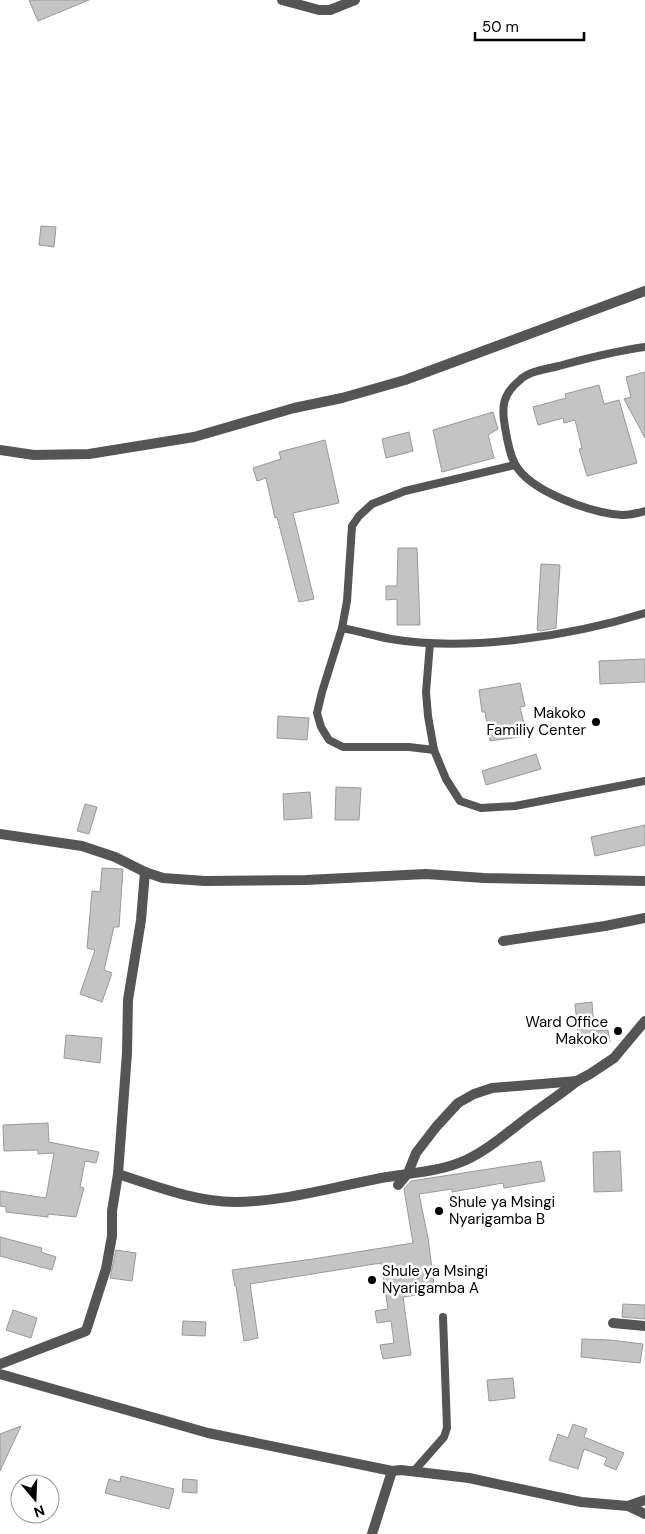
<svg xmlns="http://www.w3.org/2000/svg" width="645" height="1534" font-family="'DM Sans',sans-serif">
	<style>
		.building { fill: #c4c4c4; stroke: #999 }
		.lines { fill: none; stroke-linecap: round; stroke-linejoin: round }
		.service { stroke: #555; stroke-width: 8 }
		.minor { stroke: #555; stroke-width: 10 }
		.tertiary { stroke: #555; stroke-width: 10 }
		.poi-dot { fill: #000; stroke: #fff; stroke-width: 2 }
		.labels { text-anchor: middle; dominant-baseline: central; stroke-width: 5; stroke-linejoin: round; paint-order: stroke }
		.poi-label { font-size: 15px; fill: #000; stroke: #fff; text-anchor: end }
	</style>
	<rect width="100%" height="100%" fill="#fff"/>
	<g class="building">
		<path d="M29,0h60l-51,21z"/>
		<path d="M41,226l15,1 -2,20 -15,-2z"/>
		<path d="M645,372v66l-21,-39 7,-2 -5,-20z"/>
		<path d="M599,385l5,19 15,-4 18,63 -50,13 -8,-27 3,-1 -7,-28 -11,3 -1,-5 -25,7 -5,-18 33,-9 -1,-4z"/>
		<path d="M493,412l5,17 -10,6 6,23 -52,14 -9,-42z"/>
		<path d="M409,432l4,19 -27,7 -4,-19z"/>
		<path d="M325,440l14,63 -46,10 21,86 -15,3 -22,-85 -2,1 -9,-40 -9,3 -4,-13 28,-9 -2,-7z"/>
		<path d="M398,548h19l3,77h-23v-26l-11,1v-14h11z"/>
		<path d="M541,564l19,1 -4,63 -15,3 -4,-1z"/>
		<path d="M645,659v23l-45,2 -1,-23z"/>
		<path d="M520,683l5,23 -5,1 7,29 -37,5 -5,-29h-3l-3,-22z"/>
		<path d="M278,716l31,2 -2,22 -30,-2z"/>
		<path d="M536,754l5,15 -55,16 -4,-14z"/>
		<path d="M336,787l25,1 -2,32h-24z"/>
		<path d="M310,792l2,26 -28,2 -1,-26z"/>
		<path d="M85,804l12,3 -8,27 -12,-3z"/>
		<path d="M645,825v20l-50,11 -4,-19z"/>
		<path d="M102,868l21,1 -4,58h-5l-10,43 8,3 -10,29 -22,-8 15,-44 -8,-2 5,-57 8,1z"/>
		<path d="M592,1002l2,29 14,-1 2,12 -31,3 -4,-41z"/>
		<path d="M66,1035l36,3 -2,25 -36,-5z"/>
		<path d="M48,1123l1,19 50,10 -3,11 -11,-2 -5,26 4,1 -8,29 -28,-3v3l-42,-5v-5l-6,-1v-15l46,7 8,-45 -16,1v-4l-34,1 -1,-26z"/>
		<path d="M620,1151l2,40 -28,1 -1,-40z"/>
		<path d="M541,1161l4,20 -41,7 -1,-5 -51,9v-3l-33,5 9,44 7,54 -32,5 8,58 -28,4 -3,-14 14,-2 -3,-22 -14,2 -2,-12 13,-2 -7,-46 -131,21 8,54 -14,3 -8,-55h-1l-3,-16 81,-11 100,-16 -9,-54 7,-8z"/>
		<path d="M0,1237l42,11 -1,4 15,5 -4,13 -52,-14z"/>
		<path d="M116,1250l20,3 -4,28 -22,-3z"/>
		<path d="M623,1304l22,1v14l-23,-2z"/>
		<path d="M13,1310l24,8 -6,20 -25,-8z"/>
		<path d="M183,1321l23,1 -1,14 -23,-1z"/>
		<path d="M582,1339l28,1 33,4 -3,19 -59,-6z"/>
		<path d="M513,1378l2,20 -26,3 -2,-21z"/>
		<path d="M573,1424l14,5 -3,8 40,16 -8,17 -12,-5 3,-7 -23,-9 -6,20 -29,-9 9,-26 10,4z"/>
		<path d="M21,1426l-21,45v-37z"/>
		<path d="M121,1476l53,13 -5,20 -64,-16 4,-14 11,3z"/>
		<path d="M183,1479l14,1v13l-15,-1z"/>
	</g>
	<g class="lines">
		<g class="service">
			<path d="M645,347c-29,4 -57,11 -86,19 -12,3 -30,5 -39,14 -17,14 -19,26 -15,47 2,12 4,26 10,37 15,28 77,49 107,51 8,0 16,-2 23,-4"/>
			<path d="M342,628c16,3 33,8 49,11 76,13 180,-3 254,-26"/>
			<path d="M430,643l-4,49 2,24 6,34 12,29 14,22 21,7 34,-2 130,-25"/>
			<path d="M434,750l-25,-3h-66l-14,-7 -8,-13 -4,-14 5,-21 20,-64 5,-27 5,-75 7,-10 13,-12 33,-13 110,-26"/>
			<path d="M414,1471l30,-34 3,-9 -4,-111"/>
		</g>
		<g class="minor">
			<path d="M282,0l37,10h11l25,-10"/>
			<path d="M0,450l34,5 55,-1 105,-17 100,-29 48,-10 63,-18 240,-89"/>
			<path d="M0,834l82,12 33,11 30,15 18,6 42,3 101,-1 120,-6 58,4 161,3"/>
			<path d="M503,941l102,-15 40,-8"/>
			<path d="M118,1174c37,12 78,28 117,28 48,0 99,-15 146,-24 28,-5 59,-6 85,-18 22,-10 42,-28 62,-43 16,-12 33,-23 49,-36"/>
			<path d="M398,1185l10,-12 8,-20 20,-26 22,-24 16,-9 18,-6 85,-7 13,-7 24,-16 31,-37"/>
			<path d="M613,1323l32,3"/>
			<path d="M0,1364l86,-33 20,-62 6,-33v-25l6,-37 9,-121 1,-53 13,-80 4,-48"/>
			<path d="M372,1534l20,-63"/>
		</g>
		<g class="tertiary">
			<path d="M0,1374l208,59 184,38 9,-1 68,8 112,24 47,4 17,8"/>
			<path d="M628,1506l17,-6"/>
		</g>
	</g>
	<g class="poi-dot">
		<circle cx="596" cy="722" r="5"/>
		<circle cx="618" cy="1031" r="5"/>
		<circle cx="439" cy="1211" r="5"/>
		<circle cx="372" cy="1280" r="5"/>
	</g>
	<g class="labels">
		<g class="poi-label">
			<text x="586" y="713">Makoko<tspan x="586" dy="17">Familiy Center</tspan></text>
			<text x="608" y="1022">Ward Office<tspan x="608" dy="17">Makoko</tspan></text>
			<text x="449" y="1202" text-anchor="start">Shule ya Msingi<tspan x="449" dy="17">Nyarigamba B</tspan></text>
			<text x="382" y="1271" text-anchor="start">Shule ya Msingi<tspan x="382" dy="17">Nyarigamba A</tspan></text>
		</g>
	</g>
	<g transform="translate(35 1499) rotate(161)"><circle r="24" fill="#ffffff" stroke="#999999"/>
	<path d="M0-4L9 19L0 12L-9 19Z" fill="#000000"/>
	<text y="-8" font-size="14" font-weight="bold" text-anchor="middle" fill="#000000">N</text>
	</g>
	<path d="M475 32v8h109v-8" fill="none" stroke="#000000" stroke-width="2.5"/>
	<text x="482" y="32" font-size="15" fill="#000000" stroke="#ffffff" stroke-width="4" paint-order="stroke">50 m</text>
</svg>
